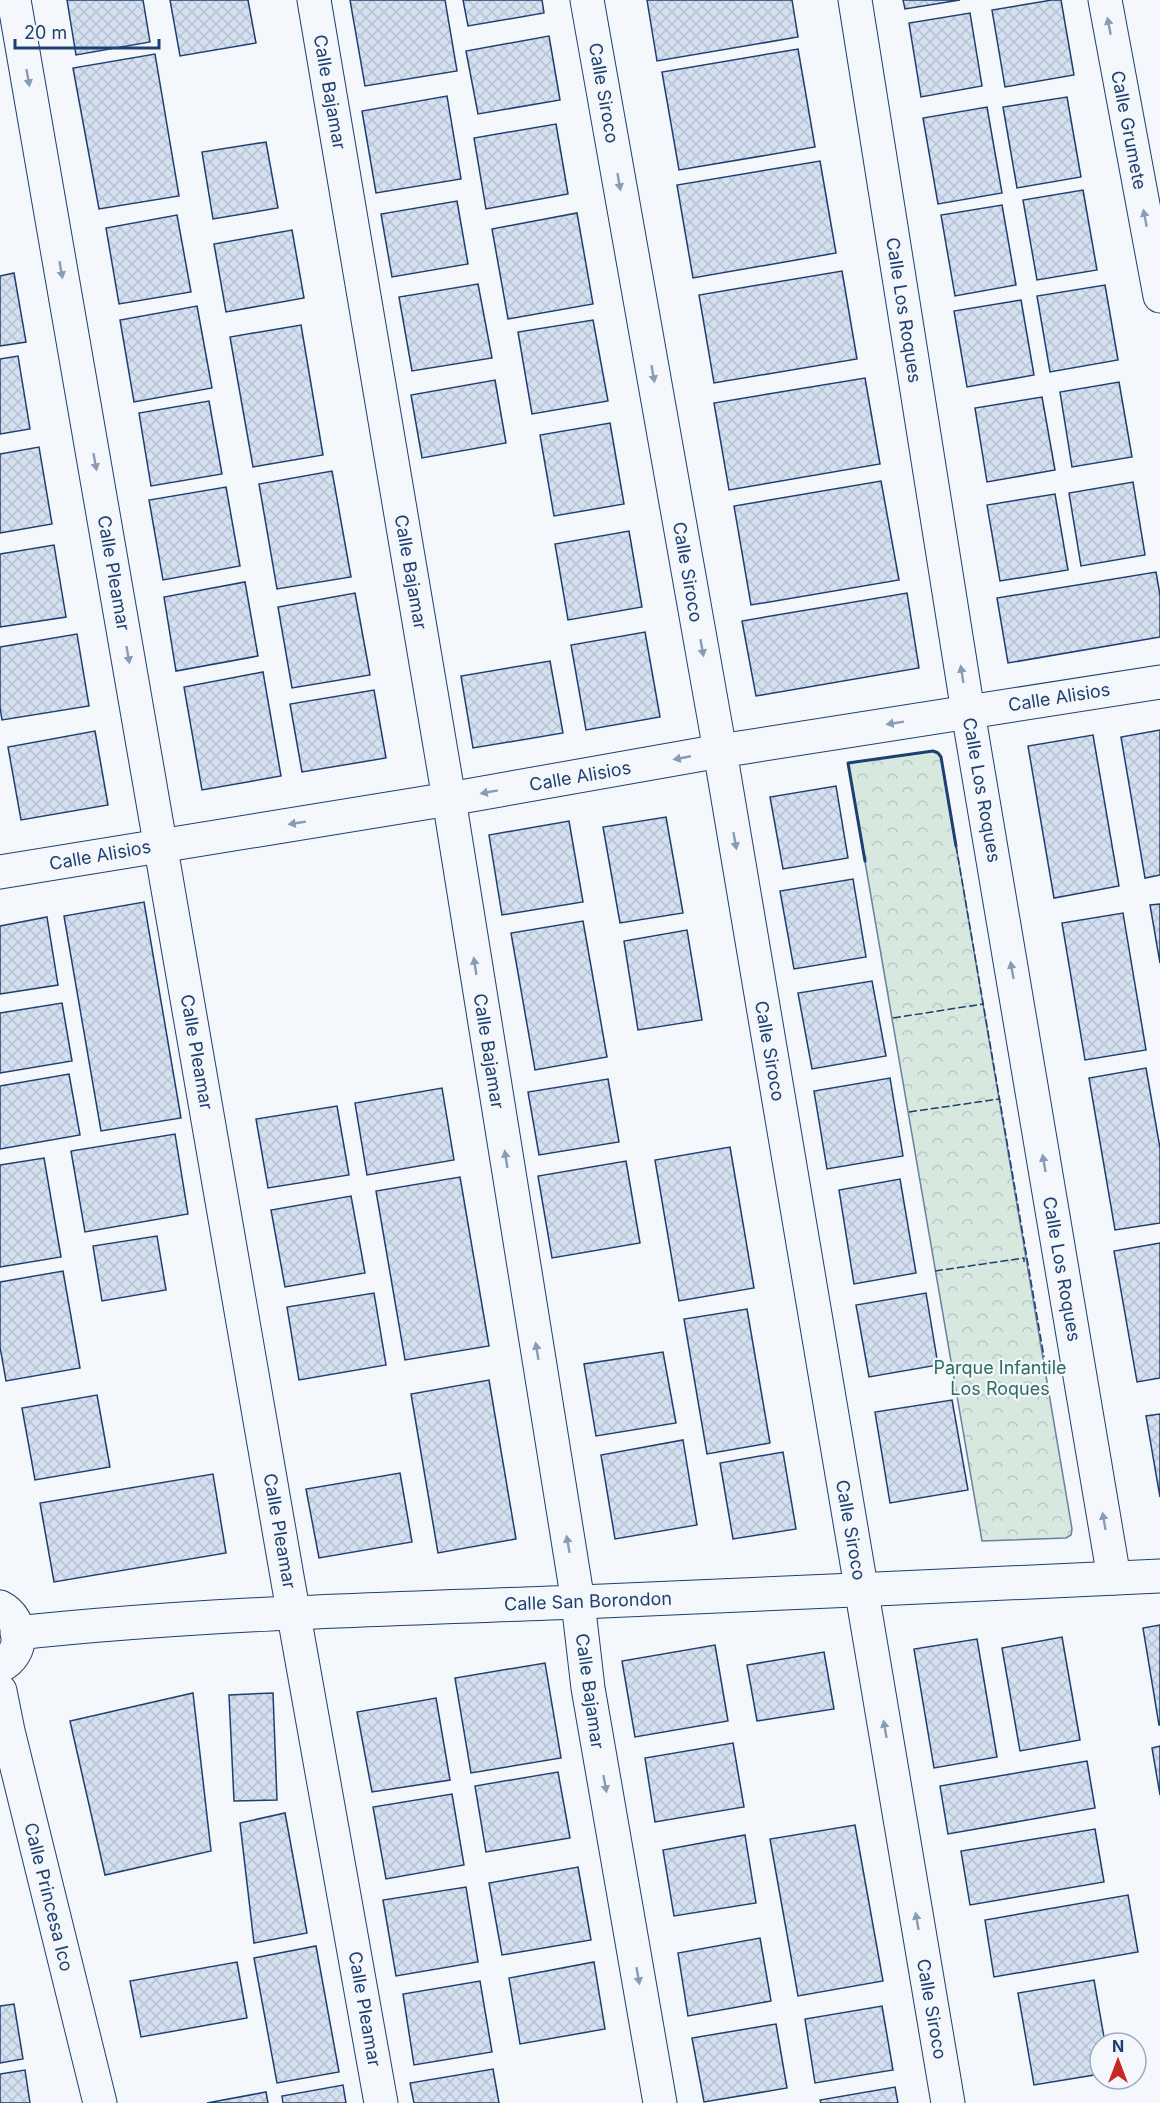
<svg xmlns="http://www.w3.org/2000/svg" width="1160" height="2103" font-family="Inter,sans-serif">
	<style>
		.park { fill: url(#park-crowns); stroke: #687fa3; stroke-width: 1.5 }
		.building { fill: url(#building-cross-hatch); stroke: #1d3f73; stroke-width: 1.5 }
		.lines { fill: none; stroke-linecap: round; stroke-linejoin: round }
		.street-casing { stroke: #1d3f73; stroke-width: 35 }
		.secondary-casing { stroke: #1d3f73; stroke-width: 35 }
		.street { stroke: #f4f7fb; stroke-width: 33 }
		.secondary { stroke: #f4f7fb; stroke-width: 33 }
		.fence { stroke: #1d3f73; stroke-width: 1.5; stroke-dasharray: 8 3; stroke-linecap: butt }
		.wall { stroke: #1d3f73; stroke-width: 3 }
		.oneway { fill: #889bb7 }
		.labels { text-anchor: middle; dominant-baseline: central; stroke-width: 4.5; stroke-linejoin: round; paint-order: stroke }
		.street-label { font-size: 18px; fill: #1d3f73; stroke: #f4f7fb }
		.park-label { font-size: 18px; fill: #2c6c60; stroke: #f4f7fb }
	</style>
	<defs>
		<pattern id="park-crowns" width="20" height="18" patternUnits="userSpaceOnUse" patternTransform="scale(1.5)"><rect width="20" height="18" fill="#d7e8df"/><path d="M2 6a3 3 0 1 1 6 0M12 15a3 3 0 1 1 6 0" fill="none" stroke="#b8c8c3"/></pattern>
		<pattern id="building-cross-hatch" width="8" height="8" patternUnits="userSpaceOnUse" patternTransform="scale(1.5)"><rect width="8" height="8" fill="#d5e0f0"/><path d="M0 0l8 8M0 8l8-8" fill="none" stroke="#b6c1d1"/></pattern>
	</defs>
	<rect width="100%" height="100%" fill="#f4f7fb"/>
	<path class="park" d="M933,751l5,2 3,4 131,772 -1,6 -5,3 -84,3 -134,-778z"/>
	<g class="building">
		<path d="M67,0h76l7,42 -74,13z"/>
		<path d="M170,0h78l8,43 -76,13z"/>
		<path d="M350,0h95l12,71 -92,15z"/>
		<path d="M463,0h79l2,13 -76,13z"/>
		<path d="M647,0h145l6,37 -141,24z"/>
		<path d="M903,0h57l-55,9z"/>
		<path d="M1052,0h9l13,75 -69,12 -13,-77z"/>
		<path d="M970,13l12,73 -61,11 -12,-74z"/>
		<path d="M549,36l11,64 -82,14 -12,-63z"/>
		<path d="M798,49l17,98 -136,23 -17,-98z"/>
		<path d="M155,54l24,142 -80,13 -26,-141z"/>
		<path d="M447,96l14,83 -85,14 -14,-82z"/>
		<path d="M1067,97l14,80 -64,11 -14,-81z"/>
		<path d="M987,107l15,86 -64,11 -15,-86z"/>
		<path d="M556,124l12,70 -82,15 -12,-71z"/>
		<path d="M266,142l12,66 -65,11 -11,-67z"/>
		<path d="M820,161l16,92 -143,25 -16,-93z"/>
		<path d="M1083,190l14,80 -60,10 -14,-80z"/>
		<path d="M457,201l11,63 -76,13 -11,-63z"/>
		<path d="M1002,205l14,80 -61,11 -14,-81z"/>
		<path d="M577,213l16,91 -85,15 -16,-90z"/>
		<path d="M177,215l14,77 -72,12 -13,-76z"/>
		<path d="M292,230l12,68 -78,14 -12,-68z"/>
		<path d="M842,271l15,88 -143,24 -15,-88z"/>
		<path d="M14,273l12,69 -26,4v-70z"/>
		<path d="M478,284l14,74 -80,13 -13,-74z"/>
		<path d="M1105,285l13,75 -68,12 -13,-76z"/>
		<path d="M1021,300l13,75 -67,12 -13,-76z"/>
		<path d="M197,306l15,82 -78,14 -14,-82z"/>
		<path d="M593,320l15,81 -76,13 -14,-82z"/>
		<path d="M301,325l22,130 -70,12 -23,-130z"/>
		<path d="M18,356l12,73 -30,5v-75z"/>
		<path d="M865,378l15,86 -151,26 -15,-87z"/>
		<path d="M495,380l11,63 -84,15 -11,-63z"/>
		<path d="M1119,382l13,75 -60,10 -12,-75z"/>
		<path d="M1042,397l13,73 -68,12 -12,-74z"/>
		<path d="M209,401l13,73 -71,12 -12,-73z"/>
		<path d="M610,423l14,81 -70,12 -14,-81z"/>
		<path d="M39,447l13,77 -52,9v-79z"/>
		<path d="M332,471l19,106 -74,12 -18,-105z"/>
		<path d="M881,481l18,99 -148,25 -17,-99z"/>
		<path d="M1133,482l12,73 -64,11 -12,-73z"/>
		<path d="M226,487l14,79 -77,14 -14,-80z"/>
		<path d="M1055,494l13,76 -68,11 -13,-76z"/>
		<path d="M629,531l13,76 -74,13 -13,-76z"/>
		<path d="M54,545l12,72 -66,10v-73z"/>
		<path d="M1156,572l4,23v42l-152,26 -11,-65z"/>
		<path d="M245,582l13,74 -82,15 -12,-74z"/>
		<path d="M355,593l15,82 -78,13 -14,-81z"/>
		<path d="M907,593l12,75 -163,28 -14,-75z"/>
		<path d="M645,632l15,85 -74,13 -15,-85z"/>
		<path d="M77,634l12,72 -87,14 -2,-13v-60z"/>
		<path d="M550,661l13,72 -90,15 -12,-72z"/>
		<path d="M263,672l18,104 -79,14 -18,-103z"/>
		<path d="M374,690l12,68 -84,14 -12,-68z"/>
		<path d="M1160,730v145l-15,3 -24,-141z"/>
		<path d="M95,731l13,74 -87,15 -13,-73z"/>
		<path d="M1093,735l26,151 -65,12 -26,-152z"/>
		<path d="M836,786l12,72 -65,11 -13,-72z"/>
		<path d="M666,817l17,96 -63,10 -17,-96z"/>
		<path d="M569,821l14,81 -81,13 -13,-80z"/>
		<path d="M853,879l13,78 -72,12 -14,-78z"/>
		<path d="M144,902l37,216 -80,13 -37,-215z"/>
		<path d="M1160,904v59l-10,-58z"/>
		<path d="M1123,913l23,137 -61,10 -23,-137z"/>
		<path d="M47,917l11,68 -58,9v-68z"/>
		<path d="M583,921l24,136 -72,13 -24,-137z"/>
		<path d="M687,930l15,90 -64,10 -14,-89z"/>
		<path d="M872,981l14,75 -74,13 -14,-76z"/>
		<path d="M62,1003l10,58 -72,12v-60z"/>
		<path d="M1146,1068l14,80v75l-45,7 -26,-152z"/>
		<path d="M69,1074l11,61 -80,14v-63z"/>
		<path d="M890,1078l13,78 -76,13 -13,-78z"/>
		<path d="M608,1079l11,63 -80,13 -11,-63z"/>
		<path d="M442,1088l12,72 -87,15 -12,-72z"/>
		<path d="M337,1106l12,69 -81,13 -12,-69z"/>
		<path d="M175,1134l13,80 -103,18 -14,-81z"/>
		<path d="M730,1147l24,141 -75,13 -24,-141z"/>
		<path d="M44,1158l17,99 -61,10v-102z"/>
		<path d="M626,1161l14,82 -88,15 -14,-82z"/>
		<path d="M460,1177l29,169 -84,14 -29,-169z"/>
		<path d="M900,1179l16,94 -62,11 -15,-94z"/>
		<path d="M351,1196l14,77 -80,14 -14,-77z"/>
		<path d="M157,1236l9,54 -64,11 -9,-55z"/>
		<path d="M1160,1243v135l-23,4 -23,-131z"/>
		<path d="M63,1271l17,97 -74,13 -6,-34v-65z"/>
		<path d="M374,1293l12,72 -87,15 -12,-73z"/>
		<path d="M926,1293l12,72 -69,12 -13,-72z"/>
		<path d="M747,1309l23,134 -63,11 -23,-135z"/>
		<path d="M663,1352l13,71 -80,13 -12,-72z"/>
		<path d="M489,1380l27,159 -78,14 -27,-159z"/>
		<path d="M97,1395l13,72 -75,13 -13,-72z"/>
		<path d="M952,1400l16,90 -78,13 -15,-91z"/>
		<path d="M1160,1414v83l-14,-81z"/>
		<path d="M683,1440l14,85 -82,14 -14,-84z"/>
		<path d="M783,1452l13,77 -63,10 -13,-76z"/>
		<path d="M400,1473l12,69 -93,16 -13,-69z"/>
		<path d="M213,1474l13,79 -172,29 -14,-79z"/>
		<path d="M1160,1625v100h-1l-16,-97z"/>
		<path d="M1062,1637l18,103 -60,11 -18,-103z"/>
		<path d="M977,1639l20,118 -63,11 -20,-119z"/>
		<path d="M715,1645l13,76 -93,16 -13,-76z"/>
		<path d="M824,1652l10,57 -77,12 -10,-56z"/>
		<path d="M545,1663l16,95 -90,15 -16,-95z"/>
		<path d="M193,1693l18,158 -106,24 -35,-154z"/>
		<path d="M273,1693l4,107 -43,1 -5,-106z"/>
		<path d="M436,1698l14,82 -78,12 -15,-80z"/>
		<path d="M733,1743l11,64 -89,15 -10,-64z"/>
		<path d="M1160,1746v49l-8,-47z"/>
		<path d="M1087,1761l8,47 -147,26 -8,-48z"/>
		<path d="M558,1772l12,66 -84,14 -11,-66z"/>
		<path d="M452,1794l12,71 -78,14 -13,-72z"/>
		<path d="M285,1813l22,120 -53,10 -14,-120z"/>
		<path d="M855,1825l28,156 -85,15 -28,-157z"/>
		<path d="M1095,1829l9,53 -134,23 -9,-54z"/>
		<path d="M745,1835l11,68 -82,13 -11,-66z"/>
		<path d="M578,1867l13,73 -89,15 -13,-72z"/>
		<path d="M466,1887l12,75 -82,14 -13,-76z"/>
		<path d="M1128,1895l10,57 -144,25 -9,-57z"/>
		<path d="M760,1938l11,63 -83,15 -10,-63z"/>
		<path d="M316,1946l23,126 -62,11 -23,-125z"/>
		<path d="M237,1962l10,56 -106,19 -11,-56z"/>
		<path d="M594,1962l11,67 -85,15 -11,-66z"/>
		<path d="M1094,1980l11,63h-5v31l-66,11 -16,-92z"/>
		<path d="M480,1981l12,71 -78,13 -11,-71z"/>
		<path d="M14,2004l9,55 -23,4v-57z"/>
		<path d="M882,2006l11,64 -78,13 -10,-64z"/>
		<path d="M776,2024l11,64 -83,14 -12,-64z"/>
		<path d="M493,2069l6,34h-85l-4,-20z"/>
		<path d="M25,2070l5,33h-30v-29z"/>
		<path d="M343,2085l3,18h-63l-1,-7z"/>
		<path d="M895,2087l3,16h-77l-1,-3z"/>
		<path d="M266,2092l2,11h-61z"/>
	</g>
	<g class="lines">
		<g class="street-casing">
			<g id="street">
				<path d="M14,0l274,1582 93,521"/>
				<path d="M314,0l135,799 129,803 10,86 72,415"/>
				<path d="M587,0l133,751 228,1352"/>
				<path d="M855,0l113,712 146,866"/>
				<path d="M1105,0l55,296"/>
			</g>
		</g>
		<g class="secondary-casing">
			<g id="secondary">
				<path d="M0,872l449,-73 271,-48 440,-69"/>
				<path d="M0,1607c24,12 25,47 0,59"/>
				<path d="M17,1633c187,-20 375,-24 563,-31 193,-8 387,-17 580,-26"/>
				<path d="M0,1691l8,40 92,372"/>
			</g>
		</g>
		<use href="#street" class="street"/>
		<use href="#secondary" class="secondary"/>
		<g class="fence">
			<path d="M956,846l88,511"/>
			<path d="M893,1018l90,-14"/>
			<path d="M909,1112l90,-13"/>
			<path d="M935,1271l89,-13v4"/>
		</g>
		<path class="wall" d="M865,861l-17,-98 85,-12 5,2 3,4 15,89"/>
	</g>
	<defs><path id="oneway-solid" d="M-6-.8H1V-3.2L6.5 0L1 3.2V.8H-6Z" transform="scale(1.5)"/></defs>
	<g class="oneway">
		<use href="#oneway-solid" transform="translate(1109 26) rotate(-101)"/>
		<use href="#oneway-solid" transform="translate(28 78) rotate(80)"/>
		<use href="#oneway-solid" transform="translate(619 182) rotate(80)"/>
		<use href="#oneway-solid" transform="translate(1145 218) rotate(-101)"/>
		<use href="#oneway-solid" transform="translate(61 270) rotate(80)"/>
		<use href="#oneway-solid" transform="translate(653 374) rotate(80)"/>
		<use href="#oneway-solid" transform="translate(95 462) rotate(80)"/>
		<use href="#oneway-solid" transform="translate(702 648) rotate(80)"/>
		<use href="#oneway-solid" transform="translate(128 655) rotate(80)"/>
		<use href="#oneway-solid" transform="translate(962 674) rotate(-99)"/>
		<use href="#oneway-solid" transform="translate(895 723) rotate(171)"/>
		<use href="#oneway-solid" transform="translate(682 758) rotate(169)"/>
		<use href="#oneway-solid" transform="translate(489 792) rotate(170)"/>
		<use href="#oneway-solid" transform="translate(297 823) rotate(171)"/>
		<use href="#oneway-solid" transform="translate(735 841) rotate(80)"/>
		<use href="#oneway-solid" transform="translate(475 966) rotate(-99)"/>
		<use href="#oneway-solid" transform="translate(1012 970) rotate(-100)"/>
		<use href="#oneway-solid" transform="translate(506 1159) rotate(-99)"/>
		<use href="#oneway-solid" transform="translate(1044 1163) rotate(-100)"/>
		<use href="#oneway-solid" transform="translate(537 1351) rotate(-99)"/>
		<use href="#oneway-solid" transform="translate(1104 1521) rotate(-100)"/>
		<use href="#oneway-solid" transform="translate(568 1544) rotate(-100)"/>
		<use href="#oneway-solid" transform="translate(885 1729) rotate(-100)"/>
		<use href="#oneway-solid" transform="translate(605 1784) rotate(80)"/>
		<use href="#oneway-solid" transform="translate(917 1921) rotate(-100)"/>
		<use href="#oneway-solid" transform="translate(638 1976) rotate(80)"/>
	</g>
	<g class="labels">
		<g class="street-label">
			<text transform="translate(330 92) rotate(80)">Calle Bajamar</text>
			<text transform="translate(604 93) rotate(80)">Calle Siroco</text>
			<text transform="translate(1129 130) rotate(79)">Calle Grumete</text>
			<text transform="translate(904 310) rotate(81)">Calle Los Roques</text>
			<text transform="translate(411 572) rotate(80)">Calle Bajamar</text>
			<text transform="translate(688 572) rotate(80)">Calle Siroco</text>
			<text transform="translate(114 573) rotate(80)">Calle Pleamar</text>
			<text transform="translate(1059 697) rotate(-9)">Calle Alisios</text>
			<text transform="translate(580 776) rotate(-10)">Calle Alisios</text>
			<text transform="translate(982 790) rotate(80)">Calle Los Roques</text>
			<text transform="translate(100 855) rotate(-10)">Calle Alisios</text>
			<text transform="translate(489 1051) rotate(81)">Calle Bajamar</text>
			<text transform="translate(770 1051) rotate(80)">Calle Siroco</text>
			<text transform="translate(197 1052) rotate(80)">Calle Pleamar</text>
			<text transform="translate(1062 1269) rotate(80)">Calle Los Roques</text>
			<text transform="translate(851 1530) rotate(80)">Calle Siroco</text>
			<text transform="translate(280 1531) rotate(80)">Calle Pleamar</text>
			<text transform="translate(588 1601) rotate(-2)">Calle San Borondon</text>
			<text transform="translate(590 1691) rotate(82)">Calle Bajamar</text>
			<text transform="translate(49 1897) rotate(76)">Calle Princesa Ico</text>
			<text transform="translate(365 2009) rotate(80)">Calle Pleamar</text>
			<text transform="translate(932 2009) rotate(80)">Calle Siroco</text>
		</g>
		<g class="park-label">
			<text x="1000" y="1367">Parque Infantile<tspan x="1000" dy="21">Los Roques</tspan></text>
		</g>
	</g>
	<g transform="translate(1118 2061)"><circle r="28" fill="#f4f7fb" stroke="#9eadc5" stroke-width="1.5"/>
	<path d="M0-4.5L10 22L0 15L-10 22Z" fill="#c62828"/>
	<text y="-9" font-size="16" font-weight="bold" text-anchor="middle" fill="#1d3f73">N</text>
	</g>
	<path d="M15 39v9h144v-9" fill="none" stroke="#1d3f73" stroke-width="3"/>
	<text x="24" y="39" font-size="18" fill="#1d3f73" stroke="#f4f7fb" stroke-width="4.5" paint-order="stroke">20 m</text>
</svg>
